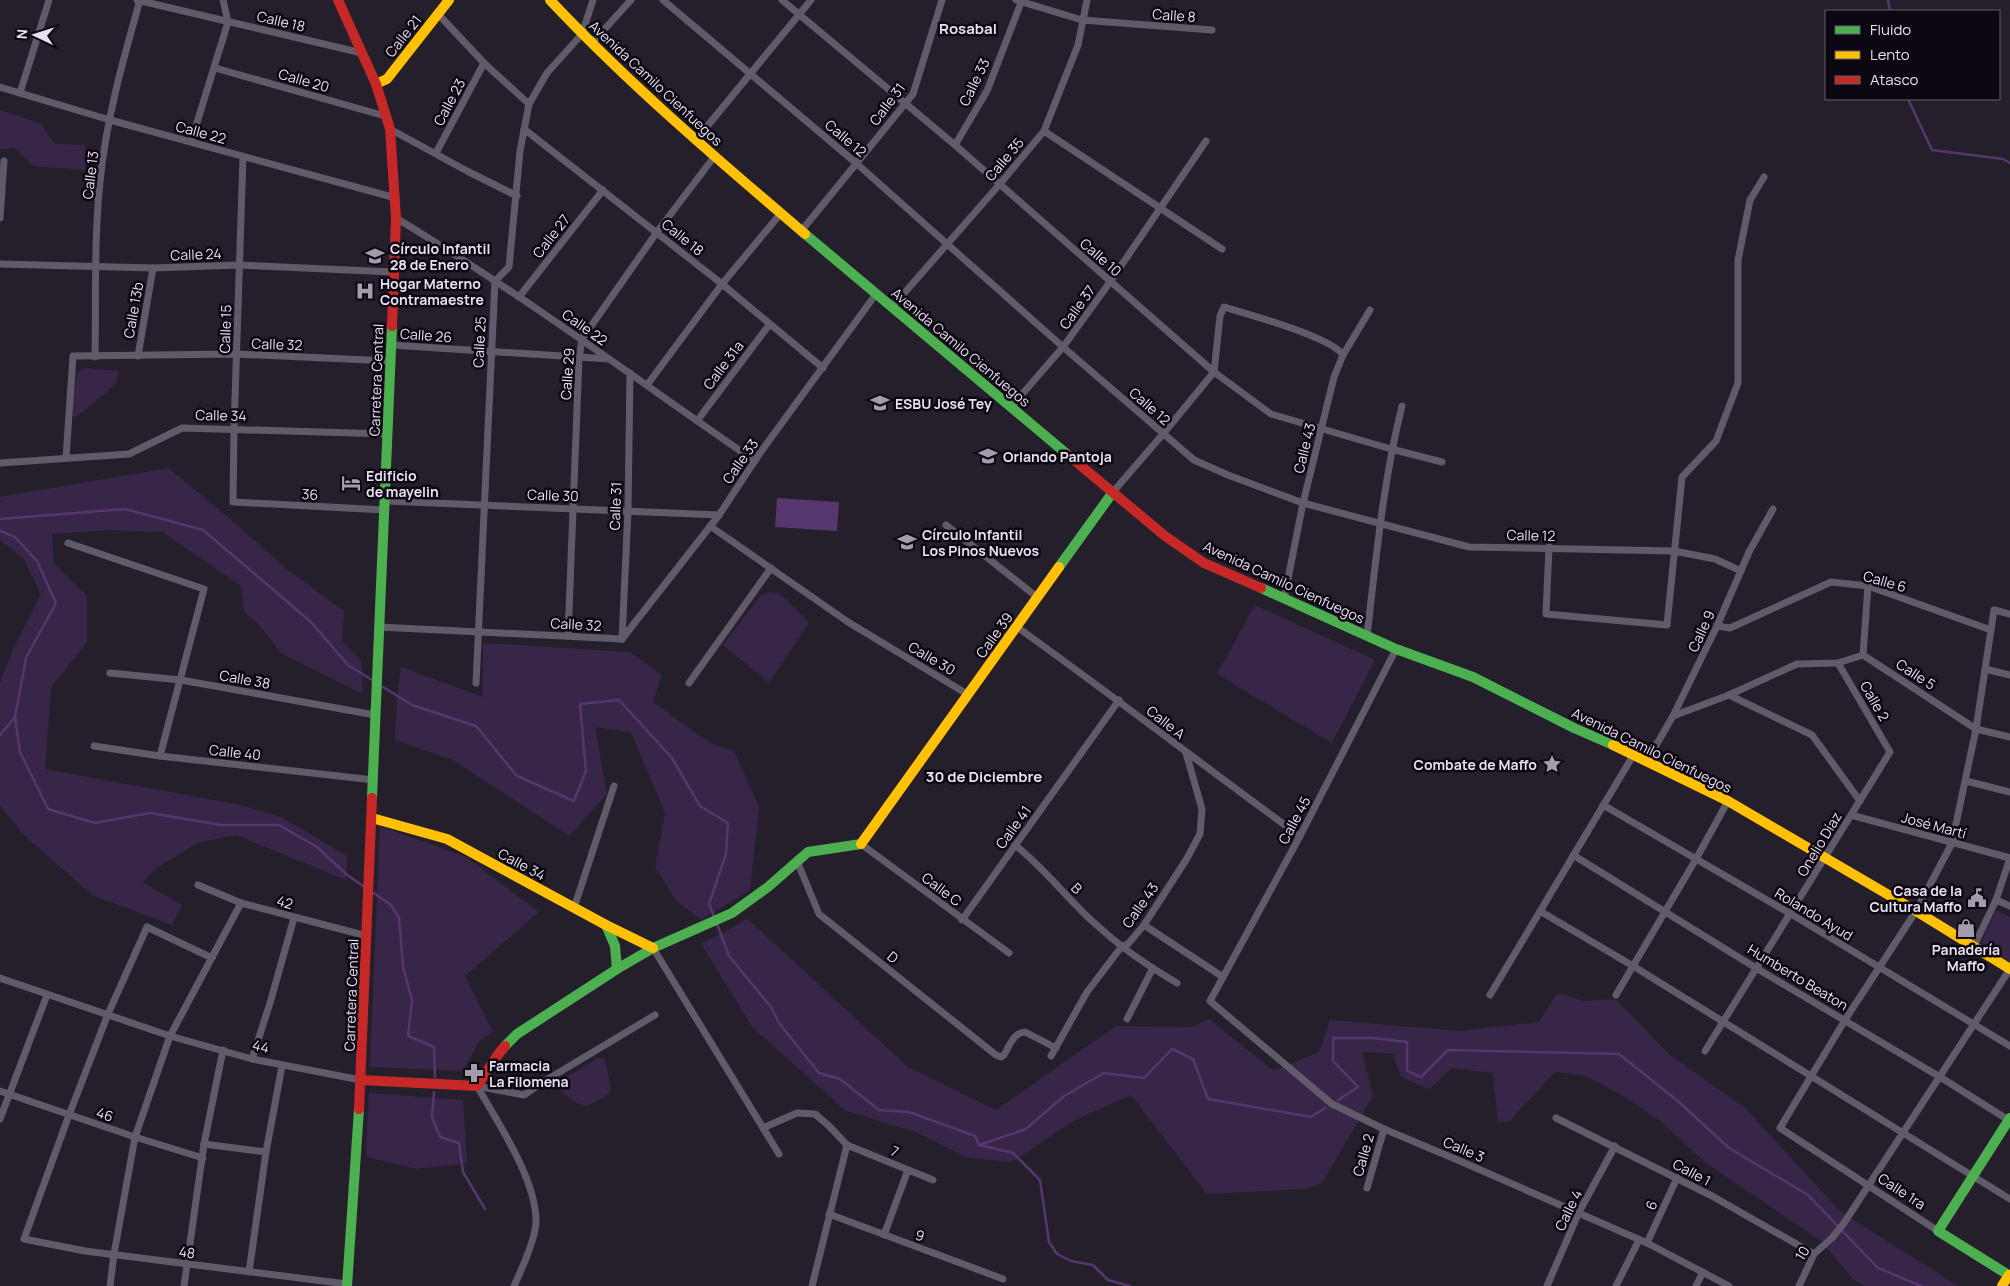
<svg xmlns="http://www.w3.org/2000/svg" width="2010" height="1286" font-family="Manrope,sans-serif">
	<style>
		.green { fill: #382648 }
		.water { fill: #55376d }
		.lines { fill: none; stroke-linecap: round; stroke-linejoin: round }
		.stream { stroke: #55376d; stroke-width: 2.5 }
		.street { stroke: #615a69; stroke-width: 7 }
		.fast { stroke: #4caf50; stroke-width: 10 }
		.slow { stroke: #ffc107; stroke-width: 10 }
		.jam { stroke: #c62828; stroke-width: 10 }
		.labels { text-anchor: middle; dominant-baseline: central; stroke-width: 5; stroke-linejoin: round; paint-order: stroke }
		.street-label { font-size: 14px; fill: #e8e0f1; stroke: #0c0711 }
		.poi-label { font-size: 14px; font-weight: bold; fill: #e8e0f1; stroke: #0c0711; text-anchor: start }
		.neighbourhood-label { font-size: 15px; font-weight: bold; fill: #e8e0f1; stroke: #0c0711 }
	</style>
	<rect width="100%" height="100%" fill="#251f2b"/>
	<g class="green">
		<path d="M0,110l40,13 15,21 30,1v25l-52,-4 -19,-18 -14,1z"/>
		<path d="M85,368l33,3 -2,13 -40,33 -4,-2 4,-41z"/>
		<path d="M168,468l54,44 66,58 56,41 -2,30 19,19 2,34 -82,-41 -21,-27 -16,-15 -3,-25 -79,-54 -56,-2 -54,4 1,28 34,34v46l-36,45 -6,82 196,36 40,12 66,39 -1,24 -110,-45 -36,7 -42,25 -16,15 40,23 -10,20 -80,-30 -68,-60 -24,-29v-123l13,-34 28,-55 -18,-36 -23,-18v-43z"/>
		<path d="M771,592l10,3 28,28 -40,60 -46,-38 37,-49z"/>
		<path d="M1255,605l120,55 -43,83 -115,-69z"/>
		<path d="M483,643l147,9 32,23 -9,27 57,41 24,8 25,56 -9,83 -49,30 -26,-21 -20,-32 10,-54 -34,-81 -36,-5 12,67 -38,42 -116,-76 -58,-20 2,-42 4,-31 82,30z"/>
		<path d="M380,826l86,31 73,55 -74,64 28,56 -14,10 -16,29 -93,-4z"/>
		<path d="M1996,910l14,7v45l-30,-16z"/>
		<path d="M748,919l160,148 88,43 120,-84 77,1 16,-8 65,52 45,-19 11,-32 129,11 80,-9 18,-29 27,8 31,-2 55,56 74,52 97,105 117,74h-94l-11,-7 -33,-39 -114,-77 -46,-42 -37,-25 -37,-20 -31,-4 -45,49 -12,1 -5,-49 -41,-5 -23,21 -28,-12 -8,-23 -31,-2 11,44 -51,87 -16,6 -99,5 -76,-99 -58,26 -61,41 -45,-4 -51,-26 -70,-21 -93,-83 -52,-84z"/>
		<path d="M598,1058h5l3,6 5,24 -2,6 -21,12 -12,-3 -22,-18z"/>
		<path d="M369,1093l94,7 4,63 -50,6 -51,-12z"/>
	</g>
	<path class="water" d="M777,498l62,4 -2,29 -62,-4z"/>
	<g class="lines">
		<g class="stream">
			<path d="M1888,0l2,11"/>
			<path d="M1908,99l24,51 71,9 7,4"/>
			<path d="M0,519l125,-10 78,21 108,92 37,43 24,15"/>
			<path d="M0,531l15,6 22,24 19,42 -30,55 -11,59 5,35 28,57 47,14 55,-10 71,12h58l38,22 29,27 17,12"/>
			<path d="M383,687l29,18 64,21 41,50 57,25 12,-30 -6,-67 39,-4 53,58 28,48 28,17 -2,31 -17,50 6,15"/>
			<path d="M0,735l15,-18"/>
			<path d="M374,893l17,12 8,13 4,49 9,33 -4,36 26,11 1,30"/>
			<path d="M717,924l12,32 42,51 8,16 40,50 21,6 39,31 30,2 66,24 4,9 47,-16 38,-33 40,-23 40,5 28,-29 21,10 15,40 103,18 14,-9"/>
			<path d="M434,1092l-2,25 8,20 19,6 4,29 22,37"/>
			<path d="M1338,1100l20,-13 -25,-26v-23h40l34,4v29l14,6 27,-27 171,4 60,48 50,46 79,47 70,73 43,18"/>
			<path d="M980,1145l33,8 27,27 9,62 8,12 14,7 22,4 15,15 22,6"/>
		</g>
		<g class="street">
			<path d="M137,0l225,53"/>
			<path d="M663,0l193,163 207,184 131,113 34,15 75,28 166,44 205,4 41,8 26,12"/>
			<path d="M782,0l173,145 259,227 57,42 120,35 51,13"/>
			<path d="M1016,0l66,20 130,10"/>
			<path d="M438,14l46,49 45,41"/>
			<path d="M592,43l39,-43"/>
			<path d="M215,68l170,48"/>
			<path d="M0,87l110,33 286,78"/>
			<path d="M20,93l29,-93"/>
			<path d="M390,129l77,42 50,25"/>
			<path d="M524,129l198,155 101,84"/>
			<path d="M1044,131l178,118"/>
			<path d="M695,141l116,-141"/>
			<path d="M191,142l37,-120 -5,-22"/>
			<path d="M955,145l32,-54 35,-91"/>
			<path d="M436,153l48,-90"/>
			<path d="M243,157l-9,272 -1,73 152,8"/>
			<path d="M0,218l4,-57"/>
			<path d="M396,218c124,75 240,161 359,243"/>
			<path d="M802,230l111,-136 29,-94"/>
			<path d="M0,264l153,4 86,-3 154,7"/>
			<path d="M519,297l84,-107"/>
			<path d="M892,307l107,-122 45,-54 34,-86 9,-45"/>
			<path d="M391,345l218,14"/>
			<path d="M138,356l15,-88"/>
			<path d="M95,357c1,-58 -1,-117 5,-175 6,-62 23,-122 40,-182"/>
			<path d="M647,385l75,-101 59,-71"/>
			<path d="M1011,407l52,-60 47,-65 96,-141"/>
			<path d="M697,421l72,-96"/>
			<path d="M66,458l7,-102 163,-2 154,7"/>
			<path d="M0,463l129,-9 53,-26 206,6"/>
			<path d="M1113,492l50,-58 51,-62 6,-56 4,-9c24,7 107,30 119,48"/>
			<path d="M386,501l333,14"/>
			<path d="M946,525l91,72"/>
			<path d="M710,526l138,96 119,72"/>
			<path d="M68,543l136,46 -44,167"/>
			<path d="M1549,547l-3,67 121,11 15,-148 34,-36 22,-58v-123l12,-60 14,-23"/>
			<path d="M1284,599l19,-96 31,-126 9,-22 27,-45"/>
			<path d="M1717,626l13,2 101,-46 37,4 123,44"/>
			<path d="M379,627l243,12"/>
			<path d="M1017,627c95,68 188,140 283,209"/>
			<path d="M568,636l11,-278 3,-19 75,-107 57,-75"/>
			<path d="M1367,636c9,-77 16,-154 35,-230"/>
			<path d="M622,639l97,-124 41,-62 116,-159"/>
			<path d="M622,639l6,-128 2,-138"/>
			<path d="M1396,649l-96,187 -90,165 122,103 52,25 76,32 187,82 82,43"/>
			<path d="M1863,655l5,-69"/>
			<path d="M1985,669l25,6"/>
			<path d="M110,673l71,7 194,35"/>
			<path d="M476,683l19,-402 14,-14 11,-116 9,-47 18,-31 35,-39 11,-34"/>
			<path d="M689,683l82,-115"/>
			<path d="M1729,695l83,40 48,66"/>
			<path d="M1673,716l56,-21 68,-31 41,-1 25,-8 113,74 34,8"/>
			<path d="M94,746l66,10 214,24"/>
			<path d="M1647,761l26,-45 44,-90 32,-74 24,-43"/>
			<path d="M1966,781l44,11"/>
			<path d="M1603,805l188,109 219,132"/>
			<path d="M1851,815l159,43"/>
			<path d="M861,844l148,109"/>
			<path d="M1015,845c29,23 51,52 77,76 26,24 55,45 85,62"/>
			<path d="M1573,855l183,113 184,109 70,44"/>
			<path d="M797,861l22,53 177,141 5,2 3,-2c6,-10 9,-22 21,-23l31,16"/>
			<path d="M198,885l43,18 126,33"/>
			<path d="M1996,900l14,6"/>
			<path d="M574,908l40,-122"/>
			<path d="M1540,911l93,55 377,233"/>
			<path d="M962,920l157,-220"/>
			<path d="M1144,925l79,52"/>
			<path d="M1974,946l22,-46 14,-42"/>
			<path d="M653,948l126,206"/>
			<path d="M212,958l-65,-31 -39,87 -39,101 -45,124 61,12 262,33"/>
			<path d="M0,978l170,58 82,23 109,21"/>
			<path d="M1490,995l144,-241"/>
			<path d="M1616,995l80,-136 32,-58"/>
			<path d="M1127,1019l26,-51"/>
			<path d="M1705,1051l185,-299 -52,-89"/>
			<path d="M1051,1056l36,-64 35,-46 6,-2 16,-19 42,-65 14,-26 2,-25 -16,-56"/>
			<path d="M252,1059l18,-56 24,-85"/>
			<path d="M477,1086c21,37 59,93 59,135 0,17 -15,50 -22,65"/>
			<path d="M477,1086l47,9 19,-13 112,-67"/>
			<path d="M0,1091l135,46 68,21"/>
			<path d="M1556,1118l156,78 102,58"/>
			<path d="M0,1119l47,-124"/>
			<path d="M763,1128l34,-15 18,1 14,12 18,19 86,35"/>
			<path d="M204,1144l62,8"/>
			<path d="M1367,1188l17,-59"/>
			<path d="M829,1214l174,65"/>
			<path d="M1938,1231l-158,-103 65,-108 71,-109 36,-68 24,-114 18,-119 16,4"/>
			<path d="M884,1235l24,-65"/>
			<path d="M1647,1243l30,-65"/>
			<path d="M249,1272l17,-120 16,-86"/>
			<path d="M110,1286l4,-32 21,-117 35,-101 71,-133"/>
			<path d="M184,1286l20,-142 19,-94"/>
			<path d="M812,1286l35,-141"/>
			<path d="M1547,1286l32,-74 36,-66"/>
			<path d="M1616,1286l23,-46"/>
			<path d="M1696,1286l7,-14"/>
			<path d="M1799,1286l15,-32 18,-16 12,-15 166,-254"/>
		</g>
		<g class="fast">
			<path d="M805,234l263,221"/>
			<path d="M1059,567l54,-75"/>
			<path d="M1261,588l135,61 77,28 101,51 39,17"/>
			<path d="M372,798l20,-472"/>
			<path d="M606,925l9,21 2,23"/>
			<path d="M505,1046l12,-12 100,-65 36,-21 79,-35 36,-26 40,-35 53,-8"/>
			<path d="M2010,1118l-72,113 72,45"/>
			<path d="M347,1286l12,-177"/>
		</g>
		<g class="slow">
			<path d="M550,0c79,84 167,159 255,234"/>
			<path d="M376,84l11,-5 62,-79"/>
			<path d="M1613,745l115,56 188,110 94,58"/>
			<path d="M372,818l75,21 159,86 47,23"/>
			<path d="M861,844l198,-277"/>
			<path d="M2002,1286l7,-11"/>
		</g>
		<g class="jam">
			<path d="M338,0l38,84 14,45 6,89 -4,108"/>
			<path d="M1068,455l97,81 39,27 57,25"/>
			<path d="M361,1080l116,6c10,-13 17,-28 28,-40"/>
			<path d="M359,1109l13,-311"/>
		</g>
	</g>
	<defs>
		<g id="school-bare" transform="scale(1.5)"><path d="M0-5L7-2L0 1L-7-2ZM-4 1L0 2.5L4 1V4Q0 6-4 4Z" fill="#a49cac" stroke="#0c0711" stroke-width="2.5" paint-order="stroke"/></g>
		<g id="hospital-bare" transform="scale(1.5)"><path d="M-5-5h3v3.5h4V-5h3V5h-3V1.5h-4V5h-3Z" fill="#a49cac" stroke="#0c0711" stroke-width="2.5" paint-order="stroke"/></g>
		<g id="hotel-bare" transform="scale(1.5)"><path d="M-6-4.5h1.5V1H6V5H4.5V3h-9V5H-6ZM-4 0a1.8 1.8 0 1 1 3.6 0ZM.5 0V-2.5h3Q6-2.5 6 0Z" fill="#a49cac" stroke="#0c0711" stroke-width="2.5" paint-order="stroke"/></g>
		<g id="sight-bare" transform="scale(1.5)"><path d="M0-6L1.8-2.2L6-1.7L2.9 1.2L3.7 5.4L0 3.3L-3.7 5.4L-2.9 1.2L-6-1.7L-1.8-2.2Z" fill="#a49cac" stroke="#0c0711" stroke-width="2.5" paint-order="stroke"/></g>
		<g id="civic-bare" transform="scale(1.5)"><path d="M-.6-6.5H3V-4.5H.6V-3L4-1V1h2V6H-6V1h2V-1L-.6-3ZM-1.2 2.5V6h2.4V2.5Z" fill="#a49cac" stroke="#0c0711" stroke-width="2.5" paint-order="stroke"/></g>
		<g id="shop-bare" transform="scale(1.5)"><path d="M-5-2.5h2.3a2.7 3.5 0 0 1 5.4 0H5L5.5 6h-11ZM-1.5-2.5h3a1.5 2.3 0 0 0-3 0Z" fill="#a49cac" stroke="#0c0711" stroke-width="2.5" paint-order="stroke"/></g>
		<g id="pharmacy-bare" transform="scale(1.5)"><path d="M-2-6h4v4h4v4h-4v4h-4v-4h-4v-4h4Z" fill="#a49cac" stroke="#0c0711" stroke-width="2.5" paint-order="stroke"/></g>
	</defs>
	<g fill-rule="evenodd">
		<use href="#school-bare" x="375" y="256"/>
		<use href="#hospital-bare" x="365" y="291"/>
		<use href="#school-bare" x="880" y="403"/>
		<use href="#school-bare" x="988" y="456"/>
		<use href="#hotel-bare" x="351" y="483"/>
		<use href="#school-bare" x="907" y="542"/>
		<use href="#sight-bare" x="1552" y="764"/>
		<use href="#civic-bare" x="1977" y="898"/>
		<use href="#shop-bare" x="1966" y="928"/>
		<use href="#pharmacy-bare" x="474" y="1073"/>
	</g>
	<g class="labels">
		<g class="street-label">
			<text transform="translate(1174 15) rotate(4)">Calle 8</text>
			<text transform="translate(281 21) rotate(13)">Calle 18</text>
			<text transform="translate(403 36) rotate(-52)">Calle 21</text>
			<text transform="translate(304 80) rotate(16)">Calle 20</text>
			<text transform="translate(974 82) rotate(-64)">Calle 33</text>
			<text transform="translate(656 83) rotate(43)">Avenida Camilo Cienfuegos</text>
			<text transform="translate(449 102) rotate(-62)">Calle 23</text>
			<text transform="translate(887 104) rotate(-53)">Calle 31</text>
			<text transform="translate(201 132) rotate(15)">Calle 22</text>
			<text transform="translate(846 138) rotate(40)">Calle 12</text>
			<text transform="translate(1004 159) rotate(-50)">Calle 35</text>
			<text transform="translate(90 175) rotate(-83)">Calle 13</text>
			<text transform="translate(551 236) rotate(-52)">Calle 27</text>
			<text transform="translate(683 237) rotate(39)">Calle 18</text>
			<text transform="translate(196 254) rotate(-2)">Calle 24</text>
			<text transform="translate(1101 257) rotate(41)">Calle 10</text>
			<text transform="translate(1077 307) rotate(-54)">Calle 37</text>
			<text transform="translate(133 310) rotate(-80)">Calle 13b</text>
			<text transform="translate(585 327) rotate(35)">Calle 22</text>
			<text transform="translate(225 329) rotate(-88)">Calle 15</text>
			<text transform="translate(426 335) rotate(4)">Calle 26</text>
			<text transform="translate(479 342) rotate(-87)">Calle 25</text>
			<text transform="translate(277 344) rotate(2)">Calle 32</text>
			<text transform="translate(961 347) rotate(40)">Avenida Camilo Cienfuegos</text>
			<text transform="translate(723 365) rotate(-53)">Calle 31a</text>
			<text transform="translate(567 374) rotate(-86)">Calle 29</text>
			<text transform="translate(376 380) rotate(-88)">Carretera Central</text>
			<text transform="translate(1150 406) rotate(41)">Calle 12</text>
			<text transform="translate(221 415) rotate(1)">Calle 34</text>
			<text transform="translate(1304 448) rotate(-76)">Calle 43</text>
			<text transform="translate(740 461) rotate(-55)">Calle 33</text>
			<text transform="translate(310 494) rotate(3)">36</text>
			<text transform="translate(553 495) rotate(2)">Calle 30</text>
			<text transform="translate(615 506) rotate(-88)">Calle 31</text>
			<text transform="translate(1531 535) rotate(1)">Calle 12</text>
			<text transform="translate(1885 581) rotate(16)">Calle 6</text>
			<text transform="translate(1284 582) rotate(25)">Avenida Camilo Cienfuegos</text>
			<text transform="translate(576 624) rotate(3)">Calle 32</text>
			<text transform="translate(1701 631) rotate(-65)">Calle 9</text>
			<text transform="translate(994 635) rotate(-54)">Calle 39</text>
			<text transform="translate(932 658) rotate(30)">Calle 30</text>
			<text transform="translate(1916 674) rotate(33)">Calle 5</text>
			<text transform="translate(245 679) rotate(10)">Calle 38</text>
			<text transform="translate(1875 701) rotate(60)">Calle 2</text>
			<text transform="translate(1166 722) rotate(38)">Calle A</text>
			<text transform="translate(1652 750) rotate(26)">Avenida Camilo Cienfuegos</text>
			<text transform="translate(235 752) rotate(6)">Calle 40</text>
			<text transform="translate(1294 820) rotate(-62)">Calle 45</text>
			<text transform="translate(1934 825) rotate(15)">José Martí</text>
			<text transform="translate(1013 827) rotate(-54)">Calle 41</text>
			<text transform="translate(1819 844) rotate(-59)">Onelio Díaz</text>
			<text transform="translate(522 864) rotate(28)">Calle 34</text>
			<text transform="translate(1077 888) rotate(46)">B</text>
			<text transform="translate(942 889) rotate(37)">Calle C</text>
			<text transform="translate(285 902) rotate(16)">42</text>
			<text transform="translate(1140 905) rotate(-55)">Calle 43</text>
			<text transform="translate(1814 914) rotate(31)">Rolando Ayud</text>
			<text transform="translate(893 957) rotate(39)">D</text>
			<text transform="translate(1798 977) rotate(31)">Humberto Beaton</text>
			<text transform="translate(351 995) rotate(-88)">Carretera Central</text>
			<text transform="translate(261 1046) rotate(14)">44</text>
			<text transform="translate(105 1114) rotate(19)">46</text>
			<text transform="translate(1464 1149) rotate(23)">Calle 3</text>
			<text transform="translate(895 1151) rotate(23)">7</text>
			<text transform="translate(1363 1155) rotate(-74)">Calle 2</text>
			<text transform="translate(1692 1172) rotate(28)">Calle 1</text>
			<text transform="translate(1902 1191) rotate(33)">Calle 1ra</text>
			<text transform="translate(1651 1205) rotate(-65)">6</text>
			<text transform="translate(1568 1210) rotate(-64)">Calle 4</text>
			<text transform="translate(920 1235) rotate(20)">9</text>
			<text transform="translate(187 1252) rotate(8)">48</text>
			<text transform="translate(1802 1253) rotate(-58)">10</text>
		</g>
		<g class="poi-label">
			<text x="390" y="248">Círculo Infantil<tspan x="390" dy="16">28 de Enero</tspan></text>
			<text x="380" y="283">Hogar Materno<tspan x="380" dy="16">Contramaestre</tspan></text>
			<text x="895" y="403">ESBU José Tey</text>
			<text x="1003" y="456">Orlando Pantoja</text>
			<text x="366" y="475">Edificio<tspan x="366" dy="16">de mayelin</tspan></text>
			<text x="922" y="534">Círculo Infantil<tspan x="922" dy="16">Los Pinos Nuevos</tspan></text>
			<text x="1537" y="764" text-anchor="end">Combate de Maffo</text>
			<text x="1962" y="890" text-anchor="end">Casa de la<tspan x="1962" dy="16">Cultura Maffo</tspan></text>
			<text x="1966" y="949" text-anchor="middle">Panadería<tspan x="1966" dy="16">Maffo</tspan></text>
			<text x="489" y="1065">Farmacia<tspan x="489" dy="16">La Filomena</tspan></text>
		</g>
		<g class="neighbourhood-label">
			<text x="968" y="28">Rosabal</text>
			<text x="984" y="776">30 de Diciembre</text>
		</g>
	</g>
	<rect x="1825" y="10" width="175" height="90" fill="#0c0711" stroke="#645e6b"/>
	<rect x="1835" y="26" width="25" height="8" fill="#4caf50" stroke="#645e6b"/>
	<text x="1870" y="35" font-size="15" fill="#e8e0f1">Fluido</text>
	<rect x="1835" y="51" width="25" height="8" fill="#ffc107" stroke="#645e6b"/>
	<text x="1870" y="60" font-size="15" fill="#e8e0f1">Lento</text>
	<rect x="1835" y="76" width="25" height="8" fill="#c62828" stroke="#645e6b"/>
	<text x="1870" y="85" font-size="15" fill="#e8e0f1">Atasco</text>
	<g transform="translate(35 35) rotate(274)" stroke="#0c0711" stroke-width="4" paint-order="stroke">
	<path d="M0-4L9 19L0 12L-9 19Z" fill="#e8e0f1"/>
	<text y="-8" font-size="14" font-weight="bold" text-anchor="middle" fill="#e8e0f1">N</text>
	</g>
</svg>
